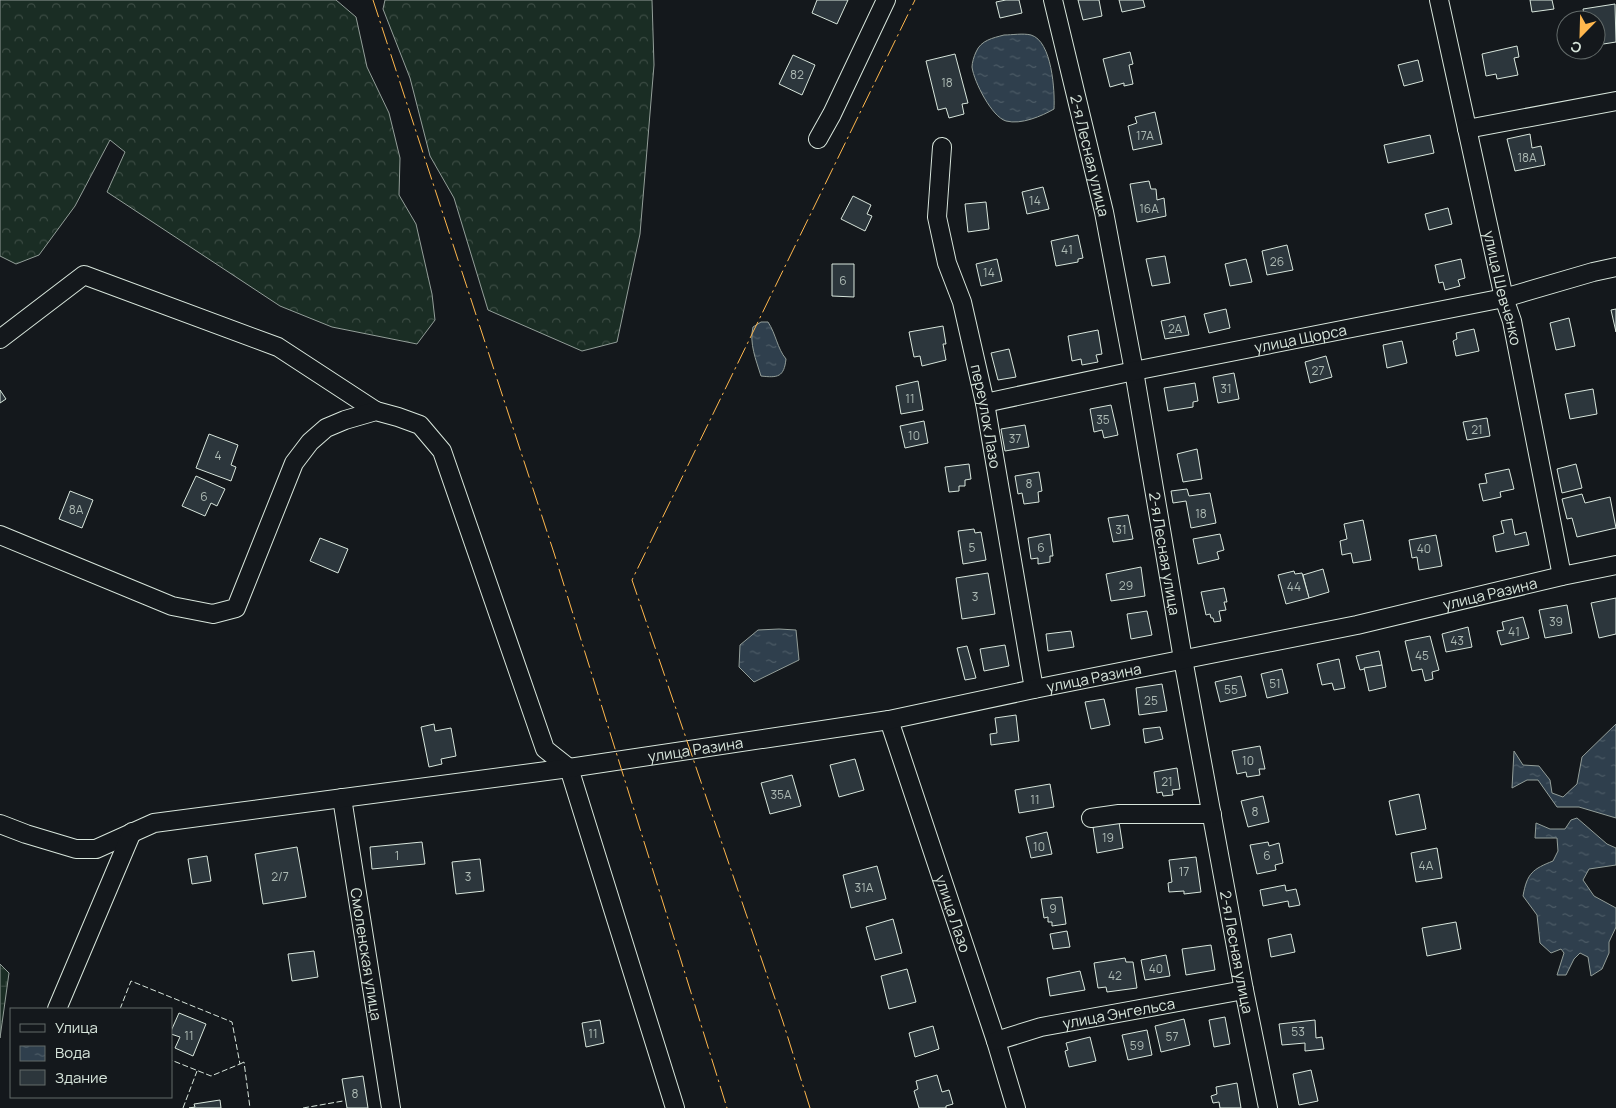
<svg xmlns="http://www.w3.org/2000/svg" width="1616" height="1108" font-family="Manrope,sans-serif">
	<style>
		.forest { fill: url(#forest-crowns); stroke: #939e99 }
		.wetland { fill: url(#wetland-marsh); stroke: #939e99 }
		.water { fill: url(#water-ripples); stroke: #939e99 }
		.building { fill: #2c363c; stroke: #d8e6dc }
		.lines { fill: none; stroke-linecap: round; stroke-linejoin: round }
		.minor-casing { stroke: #d8e6dc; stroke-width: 20 }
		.minor { stroke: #14181c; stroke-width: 18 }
		.fence { stroke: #d8e6dc; stroke-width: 1; stroke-dasharray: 6 2.5; stroke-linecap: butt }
		.power { stroke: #ffb74d; stroke-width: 1; stroke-dasharray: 18 4 2.5 4; stroke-linecap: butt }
		.labels { text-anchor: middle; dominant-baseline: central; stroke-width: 4; stroke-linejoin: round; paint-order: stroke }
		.number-label { font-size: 12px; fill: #adbab4 }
		.street-label { font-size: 15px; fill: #d8e6dc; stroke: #14181c }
	</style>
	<defs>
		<pattern id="forest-crowns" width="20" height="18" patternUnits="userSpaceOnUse" patternTransform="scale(1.25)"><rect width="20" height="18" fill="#1a2d24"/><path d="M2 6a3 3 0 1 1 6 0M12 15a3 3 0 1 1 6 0" fill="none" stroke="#3b4b43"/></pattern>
		<pattern id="wetland-marsh" width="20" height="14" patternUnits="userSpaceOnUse" patternTransform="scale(1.25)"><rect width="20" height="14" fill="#1a2d24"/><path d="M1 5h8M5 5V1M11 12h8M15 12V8" fill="none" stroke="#3b4b43"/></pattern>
		<pattern id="water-ripples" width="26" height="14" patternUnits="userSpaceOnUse" patternTransform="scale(1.25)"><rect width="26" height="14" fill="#2f3f4d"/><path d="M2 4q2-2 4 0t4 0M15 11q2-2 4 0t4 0" fill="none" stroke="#4c5b66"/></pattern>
	</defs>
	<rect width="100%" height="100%" fill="#14181c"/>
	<g class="forest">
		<path d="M0,0h336l20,17 11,50 22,46 11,45 -1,37 17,29 16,70 3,26 -18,24 -85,-17 -52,-21 -173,-114 18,-40 -15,-12 -35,66 -36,49 -23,9 -16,-8z"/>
		<path d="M385,0h267l2,65 -14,169 -23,108 -35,9 -94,-41 -34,-112 -24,-42 -20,-78 -27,-69z"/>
	</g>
	<path class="wetland" d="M0,964l9,9 -9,65z"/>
	<g class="water">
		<path d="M1004,35c8,0 19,-2 27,0 21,6 24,56 23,74 -12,7 -33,16 -48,12 -14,-4 -32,-39 -34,-54 0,-4 2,-11 4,-15 5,-12 17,-14 28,-17z"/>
		<path d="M761,322h7c8,12 9,26 18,37 -2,18 -8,19 -25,17 -5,-16 -12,-33 -8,-49z"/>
		<path d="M779,629l17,1 3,30 -45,22 -15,-15 1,-22 18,-15z"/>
		<path d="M1616,724v94l-37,-11h-22l-19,-27h-11l-15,8 2,-37 9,14 16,1 11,14 2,13 11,4 14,-13 5,-27z"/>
		<path d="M1577,818l30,26 9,4v17l-27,4 -6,11 11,16 22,12v19l-7,15v11l-7,16 -11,7 -3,-19 -8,-4 -6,6 -8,16h-9l7,-22 -3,-4 -10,4 -11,-10 -3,-28 -14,-19c4,-23 10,-27 30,-35l5,-10 -1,-13h-22l1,-15 14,6h15l6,-9z"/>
	</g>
	<g class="building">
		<path d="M817,0h31l-11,24 -25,-11z"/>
		<path d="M1006,0h13l3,13 -22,5 -4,-16z"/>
		<path d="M1078,0h21l3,16 -19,4z"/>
		<path d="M1119,0h24l2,7 -23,5z"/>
		<path d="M1530,0h22l2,9 -22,3z"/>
		<path d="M1615,4l1,38 -19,3 -1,-25h-11l-2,-11z"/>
		<path d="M1517,46l2,11 -5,1 4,17 -21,4 -1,-5 -10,2 -4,-22z"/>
		<path d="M1130,52l3,12 -4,1 4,19 -9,2v-3l-14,4 -7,-28z"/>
		<path d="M955,54l13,49 -6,1 2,10 -15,4 -3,-10 -8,2 -12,-49z"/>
		<path d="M793,55l22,10 -13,30 -23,-11z"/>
		<path d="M1418,60l5,21 -19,5 -6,-21z"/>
		<path d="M1155,112l7,32 -29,6 -5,-24 9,-3 -2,-6z"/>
		<path d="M1530,134l2,14 9,-2 4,19 -30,6 -8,-32z"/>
		<path d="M1430,135l4,18 -46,10 -4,-18z"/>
		<path d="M1149,181l2,8h5l1,11 7,-2 2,18 -29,6 -7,-38z"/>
		<path d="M1043,187l6,22 -22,5 -5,-22z"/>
		<path d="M853,196l18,9 -4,9 5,2 -7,15 -24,-12z"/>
		<path d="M986,202l3,27 -21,3 -3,-28z"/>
		<path d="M1448,208l4,16 -23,6 -4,-16z"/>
		<path d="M1078,235l5,23 -5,1v3l-22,4 -5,-25z"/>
		<path d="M1287,245l6,25 -26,5 -5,-24z"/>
		<path d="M1165,256l5,27 -18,3 -6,-27z"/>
		<path d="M997,259l5,22 -21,5 -5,-22z"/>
		<path d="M1246,259l6,23 -22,4 -5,-22z"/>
		<path d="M1461,259l4,19 -7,2 2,6 -15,4 -2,-8 -4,1 -4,-18z"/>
		<path d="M832,264h22v33l-22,-1z"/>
		<path d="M1226,309l4,19 -21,5 -5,-19z"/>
		<path d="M1616,309v23l-5,-22z"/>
		<path d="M1185,316l4,19 -24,4 -4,-18z"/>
		<path d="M1569,318l6,28 -19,4 -6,-27z"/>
		<path d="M943,326l3,18h-3l3,16 -24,6 -2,-10 -6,1 -5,-25z"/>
		<path d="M1474,329l5,22 -23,5 -3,-15 4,-2 -1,-6z"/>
		<path d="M1098,330l4,24 -6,1 2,7 -16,3 -1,-6 -9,2 -4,-25z"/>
		<path d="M1402,341l5,22 -20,5 -4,-23z"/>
		<path d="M1009,349l7,28 -18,3 -7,-27z"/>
		<path d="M1326,356l6,21 -22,6 -5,-21z"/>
		<path d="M1234,373l5,26 -21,4 -5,-26z"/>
		<path d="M918,381l5,29 -22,4 -5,-28z"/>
		<path d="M1195,383l3,18 -5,1v5l-25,4 -4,-23z"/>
		<path d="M1593,389l4,25 -27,5 -5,-25z"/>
		<path d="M0,390l6,9 -6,4z"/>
		<path d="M1111,405l7,30 -14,3 -2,-8 -8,2 -4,-23z"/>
		<path d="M1487,418l3,18 -23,4 -4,-18z"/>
		<path d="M924,421l4,22 -23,5 -5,-22z"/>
		<path d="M1025,425l4,22 -24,4 -4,-22z"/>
		<path d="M209,434l29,11 -7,20 5,2 -5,14 -35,-13z"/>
		<path d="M1197,449l5,30 -19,3 -6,-28z"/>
		<path d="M969,464l2,15 -6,1v6h-6v5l-10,1 -4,-25z"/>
		<path d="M1576,464l6,24 -20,5 -5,-24z"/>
		<path d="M1509,469l5,20 -14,3 1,5 -18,4 -4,-17 8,-1 -2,-9z"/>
		<path d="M1039,472l3,19 -4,1 1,10 -15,2 -2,-11 -4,1 -3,-18z"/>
		<path d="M196,476l29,13 -8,17 -6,-3 -6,13 -23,-10z"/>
		<path d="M1187,489l2,7 21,-3 6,30 -25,5 -5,-27 -13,2 -2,-12z"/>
		<path d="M70,491l23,9 -11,28 -23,-9z"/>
		<path d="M1582,494l3,9 25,-6 6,31 -39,9 -5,-19 -5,1 -5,-20z"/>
		<path d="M1128,515l5,24 -20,3 -5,-24z"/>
		<path d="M1512,519l3,16 11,-3 3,13 -33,7 -3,-16 11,-3 -3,-12z"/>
		<path d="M1363,520l8,40 -18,3 -2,-10 -9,2 -2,-14 7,-2 -3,-15z"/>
		<path d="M974,529l1,4 6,-1 5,28 -23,4 -5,-33z"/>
		<path d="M1050,534l3,22h-3v6l-12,2v-6l-7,1 -3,-21z"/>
		<path d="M1220,534l4,16 -7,2 2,7 -21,5 -5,-25z"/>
		<path d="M1436,535l6,31 -23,4 -2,-13 -5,1 -3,-18z"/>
		<path d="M320,538l28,11 -10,24 -28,-12z"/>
		<path d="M1141,567l4,29 -34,5 -5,-27z"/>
		<path d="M1323,569l6,23 -20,6 -6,-23z"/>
		<path d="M1294,571l1,3 7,-1 7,25 -23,6 -8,-29z"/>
		<path d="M988,573l7,41 -33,5 -6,-41z"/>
		<path d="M1224,588l3,14h-3l2,8 -7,1 2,10 -7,1 -1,-4h-2l-1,-4 -4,1 -5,-23z"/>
		<path d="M1616,598v36l-17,4 -8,-35z"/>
		<path d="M1567,605l5,28 -27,5 -6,-28z"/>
		<path d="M1147,611l5,24 -21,4 -4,-25z"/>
		<path d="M1523,617l6,21 -28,7 -4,-14 7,-1 -2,-8z"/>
		<path d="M1468,627l4,20 -26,5 -4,-18z"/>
		<path d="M1071,631l3,16 -26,4 -2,-17z"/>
		<path d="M1430,636l9,34 -7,2 1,7 -8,2 -3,-12 -10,2 -7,-30z"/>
		<path d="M1005,645l4,21 -25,5 -4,-22z"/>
		<path d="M967,646l9,32 -11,2 -8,-32z"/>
		<path d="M1379,651l3,14 -22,5 -4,-14z"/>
		<path d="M1339,659l6,29 -11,2 -2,-7 -10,2 -5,-21z"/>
		<path d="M1382,665l4,22 -17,4 -5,-23z"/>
		<path d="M1282,669l6,24 -21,5 -6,-24z"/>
		<path d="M1241,676l5,20 -26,6 -5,-20z"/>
		<path d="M1162,684l5,27 -28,4 -3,-27z"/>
		<path d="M1104,699l6,26 -19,4 -6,-27z"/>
		<path d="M1016,715l3,26 -28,4 -1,-11 7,-1 -2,-15z"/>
		<path d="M434,724l1,7 16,-3 5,28 -15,3 1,5 -13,3 -8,-40z"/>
		<path d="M1160,727l3,12 -18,4 -2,-14z"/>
		<path d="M1260,746l5,23h-6l1,6 -13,2 -1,-5 -9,2 -5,-23z"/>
		<path d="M855,759l9,31 -25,7 -9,-32z"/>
		<path d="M1177,768l3,21 -8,1 1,5 -10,1 -1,-4 -5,1 -3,-21z"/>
		<path d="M792,775l9,31 -31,8 -9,-31z"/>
		<path d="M1050,784l4,23 -35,6 -4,-23z"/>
		<path d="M1419,794l7,35 -30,6 -7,-34z"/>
		<path d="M1263,796l6,26 -21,5 -7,-26z"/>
		<path d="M1119,822l4,26 -26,5 -4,-26z"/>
		<path d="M1047,832l5,22 -21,4 -5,-21z"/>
		<path d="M422,842l3,22 -53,5 -2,-22z"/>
		<path d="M1268,842l1,4 10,-3 4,20 -8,2 1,5 -19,4 -7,-29z"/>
		<path d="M297,847l9,50 -43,7 -8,-50z"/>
		<path d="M1437,848l5,30 -26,4 -5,-29z"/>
		<path d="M207,856l4,25 -19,3 -4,-25z"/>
		<path d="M1196,857l5,35 -17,2v-3l-15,1 -1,-9 4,-1 -3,-22z"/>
		<path d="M480,859l4,32 -28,3 -4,-32z"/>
		<path d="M877,866l9,33 -35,9 -8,-33z"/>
		<path d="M1285,885l1,6 10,-2 4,16 -11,2 -1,-6 -25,5 -3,-16z"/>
		<path d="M1062,897l4,27 -14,2v-4h-4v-5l-4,1 -3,-19z"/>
		<path d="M893,919l9,34 -27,7 -9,-33z"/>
		<path d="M1456,922l5,27 -34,7 -5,-28z"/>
		<path d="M1067,931l3,16 -17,2 -3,-15z"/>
		<path d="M1291,934l4,18 -24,5 -3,-18z"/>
		<path d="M1211,945l4,25 -29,5 -4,-26z"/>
		<path d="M314,951l4,26 -26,4 -4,-27z"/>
		<path d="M1166,955l4,21 -25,4 -4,-20z"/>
		<path d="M1125,958l1,4h7l4,26 -30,4 -1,-5 -8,1 -4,-25z"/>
		<path d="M907,969l9,33 -27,7 -8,-33z"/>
		<path d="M1080,971l5,19 -35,6 -3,-18z"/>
		<path d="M179,1013l27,11 -13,32 -18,-8 5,-11 -9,-3v-3z"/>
		<path d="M1225,1017l5,27 -16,3 -5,-27z"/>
		<path d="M1184,1019l6,26 -29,7 -6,-26z"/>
		<path d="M600,1020l4,23 -18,4 -4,-24z"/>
		<path d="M1315,1020l1,18 6,-1 2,12 -19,2v-8l-23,2 -3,-21z"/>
		<path d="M933,1026l6,23 -24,8 -6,-24z"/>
		<path d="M1147,1030l5,25 -24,5 -6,-25z"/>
		<path d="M1090,1037l6,24 -27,6 -4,-16 3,-1 -2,-7z"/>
		<path d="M1311,1070l7,31 -19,4 -6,-31z"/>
		<path d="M937,1075l5,17 7,-2 4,14 -7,2v2h-27l-5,-17 4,-2 -2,-8z"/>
		<path d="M363,1076l5,32h-21l-5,-29z"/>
		<path d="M1237,1083l4,25h-21l-1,-6 -6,1 -2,-7 6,-2 -1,-7z"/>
		<path d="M220,1100l1,8h-32l6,-1 -1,-3z"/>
	</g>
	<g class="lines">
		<g class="minor-casing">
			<g id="minor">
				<path id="s1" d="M1053,0l51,212 30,159 49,288 61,331 24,118"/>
				<path id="s2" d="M1439,0l65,298 8,23 50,255"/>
				<path d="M1467,129l149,-28"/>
				<path d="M818,139l14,-25 54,-114"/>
				<path id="s3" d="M942,147l-5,70 10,46 15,39 23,101 49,286"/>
				<path d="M0,339l84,-64 194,72 98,64"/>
				<path id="s4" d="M985,403l149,-32 370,-73 89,-26 23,-5"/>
				<path d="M0,535l172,71 41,8 23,-6 58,-145 16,-21 16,-14 19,-8 31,-9 22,6 22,8 22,26 103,298 24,19 106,340"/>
				<path id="s5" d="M889,720l107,321 20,67"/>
				<path id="s6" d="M342,798l49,310"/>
				<path d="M1091,818l28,-4h93"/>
				<path id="s7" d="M0,824l26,10 50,15h20l58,-26 415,-55 320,-48 145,-31 323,-64 205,-49 54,-11"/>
				<path d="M57,1009l75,-177"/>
				<path id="s8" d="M996,1041l45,-14 203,-37"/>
			</g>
		</g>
		<use href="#minor" class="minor"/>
		<g class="fence">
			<path d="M120,1009l11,-28 101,41 8,42 -29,12 -40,-16"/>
			<path d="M240,1064l4,-2 6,46"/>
			<path d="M183,1108l14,-37"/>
			<path d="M303,1108l40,-7"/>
		</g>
		<g class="power">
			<path d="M373,0l181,553 173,555"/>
			<path d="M810,1108l-27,-86 -151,-442 283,-580"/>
		</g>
	</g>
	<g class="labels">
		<g class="number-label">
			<text x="797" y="74">82</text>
			<text x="947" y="82">18</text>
			<text x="1145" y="135">17А</text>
			<text x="1527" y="157">18А</text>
			<text x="1035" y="200">14</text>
			<text x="1149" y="208">16А</text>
			<text x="1067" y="249">41</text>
			<text x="1277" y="261">26</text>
			<text x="989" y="272">14</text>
			<text x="843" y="280">6</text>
			<text x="1175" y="328">2А</text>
			<text x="1318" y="370">27</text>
			<text x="1226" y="388">31</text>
			<text x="910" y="398">11</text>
			<text x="1103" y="419">35</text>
			<text x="1477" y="429">21</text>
			<text x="914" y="435">10</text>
			<text x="1015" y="438">37</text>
			<text x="218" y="455">4</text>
			<text x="1029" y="483">8</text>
			<text x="204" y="496">6</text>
			<text x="76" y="509">8А</text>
			<text x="1201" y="513">18</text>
			<text x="1121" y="529">31</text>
			<text x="972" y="547">5</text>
			<text x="1041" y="547">6</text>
			<text x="1424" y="548">40</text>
			<text x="1126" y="585">29</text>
			<text x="1294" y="586">44</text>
			<text x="975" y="596">3</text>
			<text x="1556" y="621">39</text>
			<text x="1514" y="631">41</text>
			<text x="1457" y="640">43</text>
			<text x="1422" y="655">45</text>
			<text x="1275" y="683">51</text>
			<text x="1231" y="689">55</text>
			<text x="1151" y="700">25</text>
			<text x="1248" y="760">10</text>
			<text x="1167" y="781">21</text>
			<text x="781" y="794">35А</text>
			<text x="1035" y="799">11</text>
			<text x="1255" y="811">8</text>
			<text x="1108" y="837">19</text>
			<text x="1039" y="846">10</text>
			<text x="397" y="855">1</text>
			<text x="1267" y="855">6</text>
			<text x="1426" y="865">4А</text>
			<text x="1184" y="871">17</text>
			<text x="280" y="876">2/7</text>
			<text x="468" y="876">3</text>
			<text x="864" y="887">31А</text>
			<text x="1053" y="908">9</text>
			<text x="1156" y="968">40</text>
			<text x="1115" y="975">42</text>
			<text x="1298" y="1031">53</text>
			<text x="593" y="1033">11</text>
			<text x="189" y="1035">11</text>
			<text x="1172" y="1036">57</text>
			<text x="1137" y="1045">59</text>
			<text x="355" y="1093">8</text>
		</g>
		<g class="street-label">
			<text stroke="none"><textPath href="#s1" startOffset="160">2-я Лесная улица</textPath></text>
			<text stroke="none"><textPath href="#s2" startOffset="295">улица Шевченко</textPath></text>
			<text stroke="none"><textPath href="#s4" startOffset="322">улица Щорса</textPath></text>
			<text stroke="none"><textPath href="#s3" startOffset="276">переулок Лазо</textPath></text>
			<text stroke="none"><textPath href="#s1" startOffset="565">2-я Лесная улица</textPath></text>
			<text stroke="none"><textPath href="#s7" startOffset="1520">улица Разина</textPath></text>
			<text stroke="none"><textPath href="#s7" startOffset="1115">улица Разина</textPath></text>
			<text stroke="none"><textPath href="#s7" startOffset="710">улица Разина</textPath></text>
			<text stroke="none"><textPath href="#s5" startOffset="204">улица Лазо</textPath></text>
			<text stroke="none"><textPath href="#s1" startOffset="970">2-я Лесная улица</textPath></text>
			<text stroke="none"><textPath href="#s6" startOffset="158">Смоленская улица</textPath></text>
			<text stroke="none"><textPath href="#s8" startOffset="126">улица Энгельса</textPath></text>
		</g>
	</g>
	<rect x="10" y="1008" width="162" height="90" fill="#14181c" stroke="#626a69"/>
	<rect x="20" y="1024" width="25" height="8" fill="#14181c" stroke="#626a69"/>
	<text x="55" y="1033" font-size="15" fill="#d8e6dc">Улица</text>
	<rect x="20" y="1046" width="25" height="15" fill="url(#water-ripples)" stroke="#626a69"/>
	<text x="55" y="1058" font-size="15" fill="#d8e6dc">Вода</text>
	<rect x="20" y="1070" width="25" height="15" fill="#2c363c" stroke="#626a69"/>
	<text x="55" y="1083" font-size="15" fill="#d8e6dc">Здание</text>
	<g transform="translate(1581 35) rotate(203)"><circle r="24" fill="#14181c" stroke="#626a69"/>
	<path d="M0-4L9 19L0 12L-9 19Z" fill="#ffb74d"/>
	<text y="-8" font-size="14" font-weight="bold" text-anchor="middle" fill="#d8e6dc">С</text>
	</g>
</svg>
